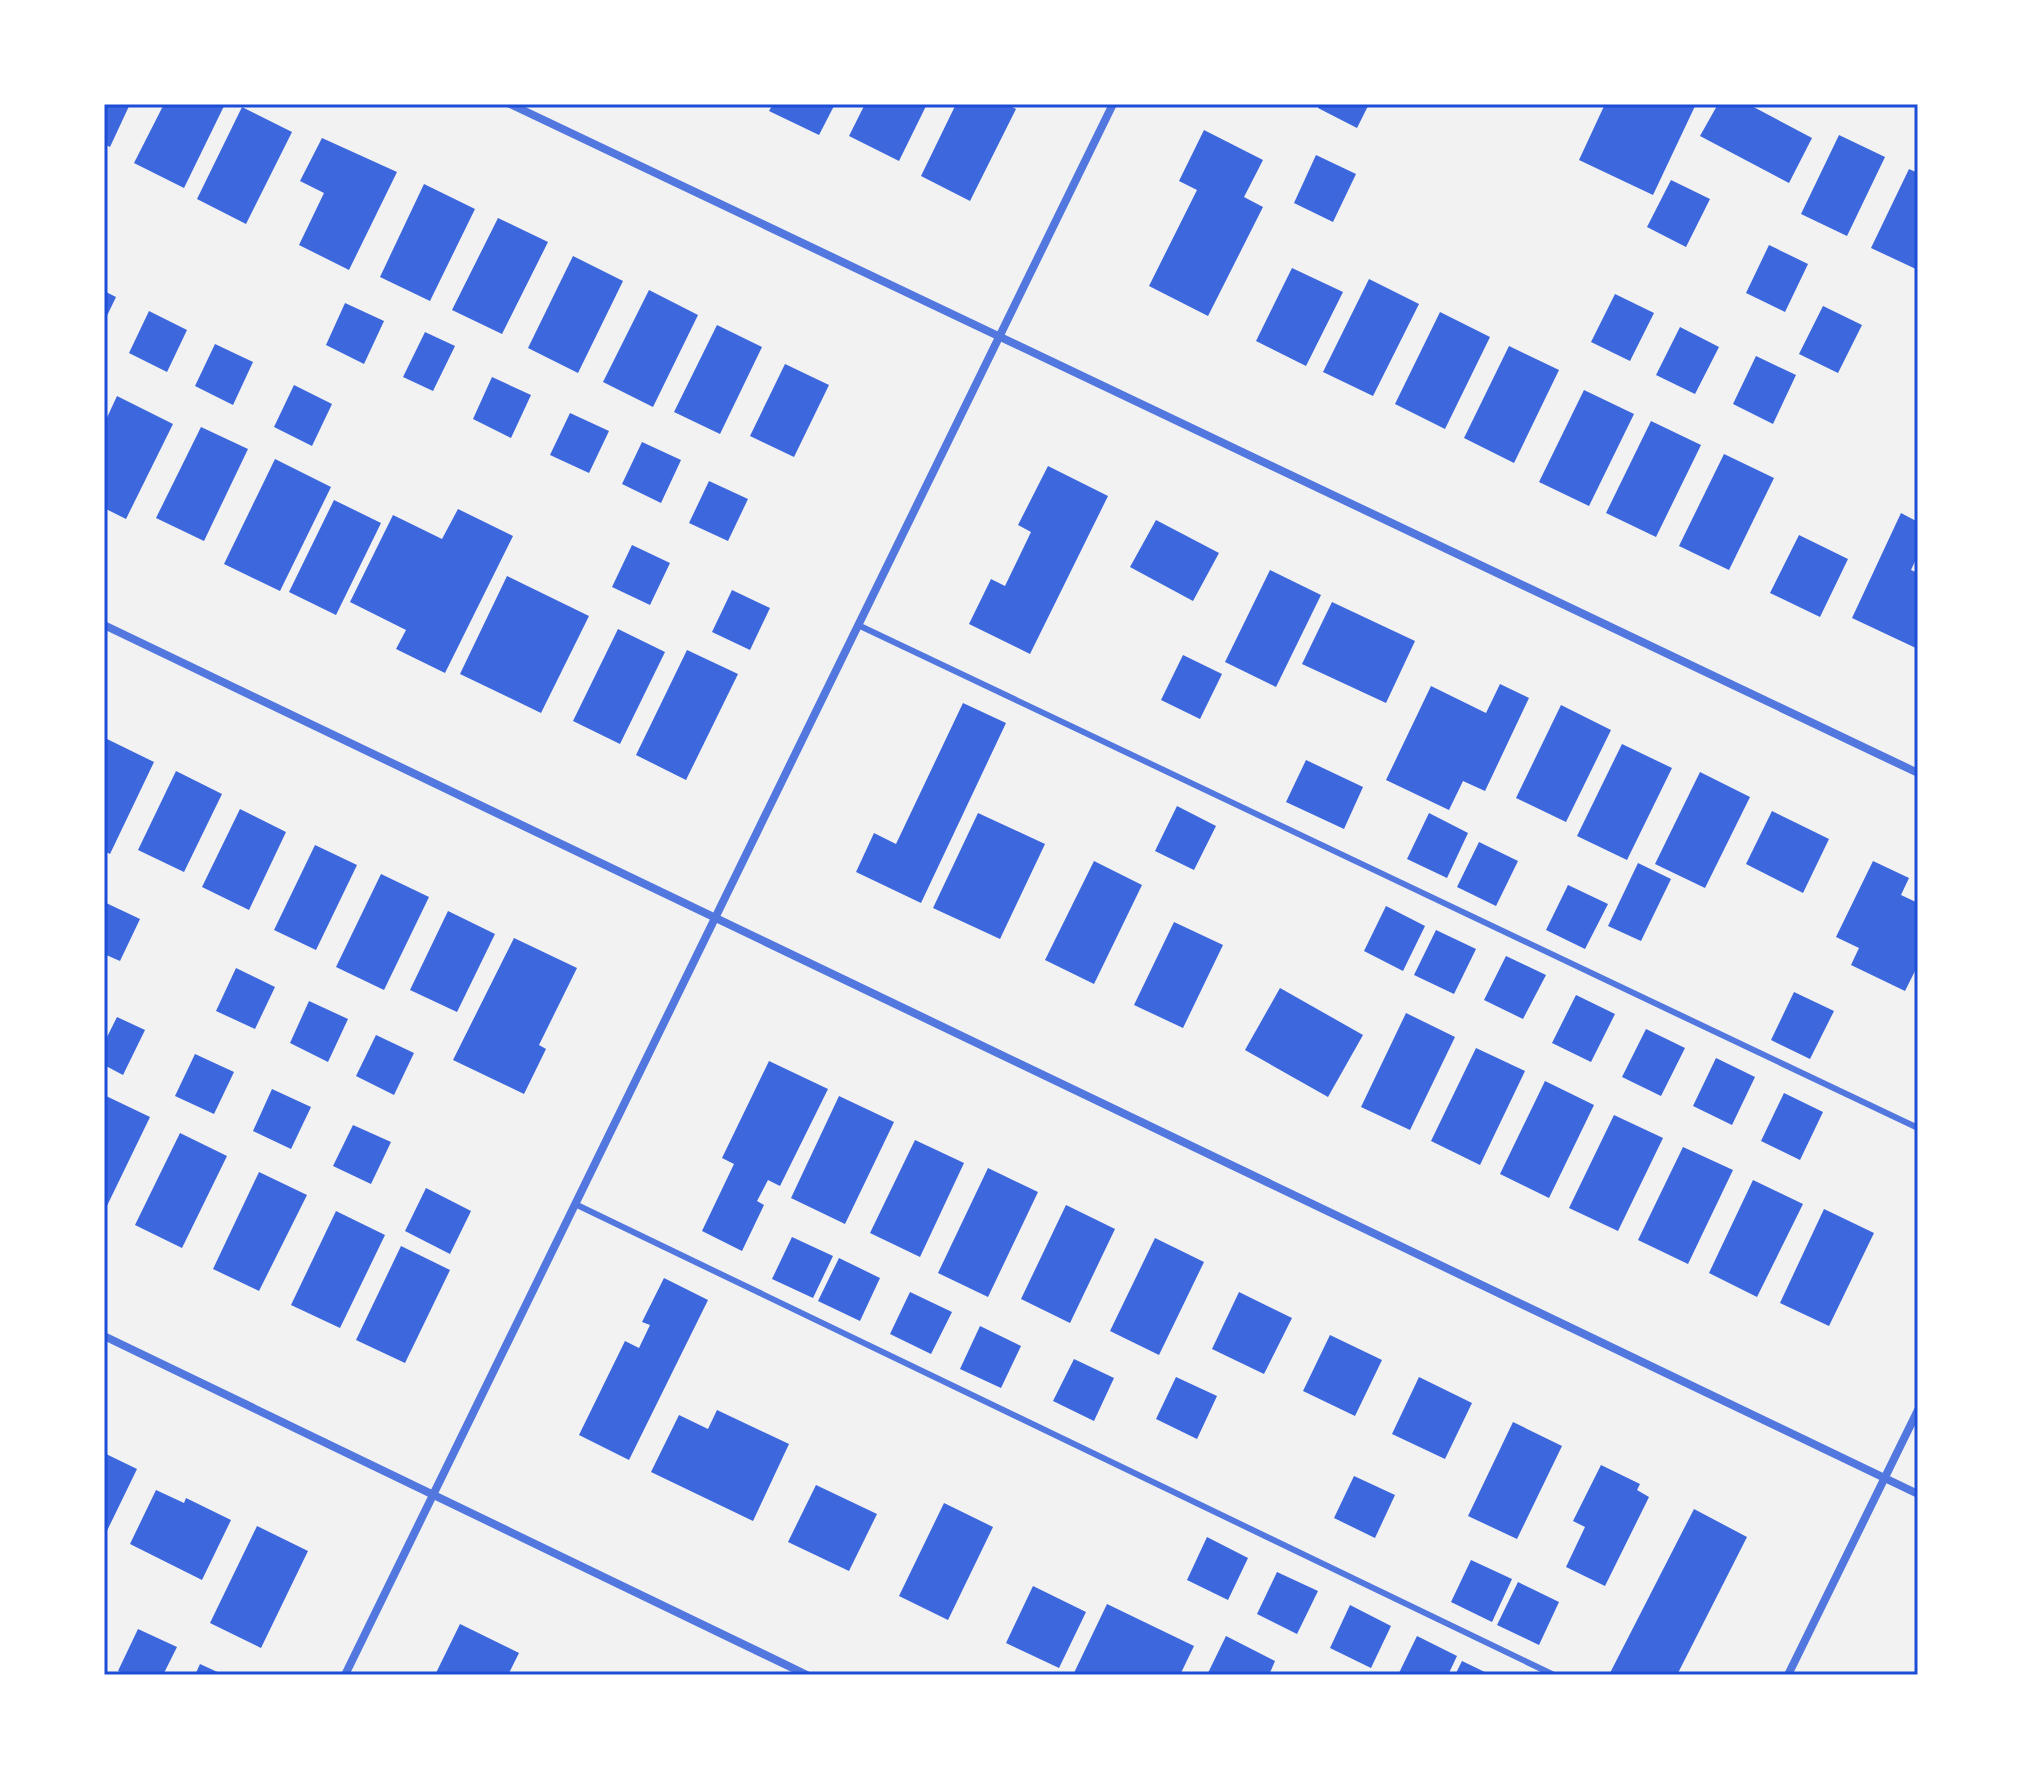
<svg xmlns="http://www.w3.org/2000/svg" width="2022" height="1779" font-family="'DM Sans',sans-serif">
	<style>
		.building { fill: #3d67dc }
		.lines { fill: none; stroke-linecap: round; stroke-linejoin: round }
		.service { stroke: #5277de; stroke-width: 6 }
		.minor { stroke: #5277de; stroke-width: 8 }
		.neatline { fill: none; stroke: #1d4ed8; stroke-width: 3 }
	</style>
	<rect width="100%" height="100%" fill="#f2f2f2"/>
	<g class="building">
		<path d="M104,104h26l-20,43 -6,-3z"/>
		<path d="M164,104h61l-41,84 -50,-25z"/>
		<path d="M773,104h62l-16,31 -50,-24z"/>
		<path d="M865,104h62l-28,57 -50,-25z"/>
		<path d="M956,104h50l10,5 -46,92 -49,-25z"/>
		<path d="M1320,104h49l-12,24 -39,-20z"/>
		<path d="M1605,104h91l-43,91 -74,-35z"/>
		<path d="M1718,104h30l64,34 -23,45 -89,-47z"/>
		<path d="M242,107l50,25 -46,92 -49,-25z"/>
		<path d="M1204,130l59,30 -19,37 19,10 -55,109 -59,-30 48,-96 -18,-9z"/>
		<path d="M1839,135l46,22 -38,79 -46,-22z"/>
		<path d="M322,138l75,34 -48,98 -50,-25 25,-52 -24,-12z"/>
		<path d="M1316,155l40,19 -23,48 -39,-19z"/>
		<path d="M1909,169l9,4v97l-47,-22z"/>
		<path d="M1671,180l39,19 -24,48 -39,-20z"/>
		<path d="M424,184l51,25 -45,92 -50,-24z"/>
		<path d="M498,218l50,24 -46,92 -50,-24z"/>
		<path d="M1769,245l39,19 -23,48 -39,-19z"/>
		<path d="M573,256l50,25 -45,92 -50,-25z"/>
		<path d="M1292,268l51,24 -37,74 -50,-25z"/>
		<path d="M1369,279l50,25 -46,92 -50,-24z"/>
		<path d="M649,290l49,25 -45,92 -50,-25z"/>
		<path d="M104,291l12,6 -12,25z"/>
		<path d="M1615,294l39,19 -24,48 -39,-19z"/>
		<path d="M345,303l39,18 -20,43 -38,-19z"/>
		<path d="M1823,306l39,19 -24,48 -39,-19z"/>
		<path d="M149,311l38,19 -20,42 -38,-19z"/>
		<path d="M1440,312l50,25 -45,92 -50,-25z"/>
		<path d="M717,325l45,22 -42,87 -46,-22z"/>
		<path d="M1680,327l39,20 -24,47 -39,-19z"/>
		<path d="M425,332l30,14 -22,45 -30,-14z"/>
		<path d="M215,344l38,18 -20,43 -38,-19z"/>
		<path d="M1509,346l50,24 -45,93 -50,-25z"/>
		<path d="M1756,356l40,19 -23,49 -40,-20z"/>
		<path d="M785,364l44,21 -35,72 -44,-21z"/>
		<path d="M492,377l39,18 -20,43 -38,-19z"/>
		<path d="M294,385l38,19 -20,42 -38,-19z"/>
		<path d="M1584,390l50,24 -45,92 -50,-24z"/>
		<path d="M117,396l56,28 -47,95 -22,-11v-84z"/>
		<path d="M570,413l39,18 -20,42 -39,-18z"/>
		<path d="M1651,421l50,24 -45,92 -50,-24z"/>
		<path d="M201,427l47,22 -44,92 -48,-23z"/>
		<path d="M642,442l39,18 -20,43 -39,-19z"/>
		<path d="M1724,454l50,24 -45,92 -50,-24z"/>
		<path d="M275,459l56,28 -51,104 -56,-27z"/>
		<path d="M1048,466l60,30 -78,158 -61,-30 22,-45 14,7 26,-54 -13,-7z"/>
		<path d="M709,481l39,18 -20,42 -39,-18z"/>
		<path d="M334,500l47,23 -45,92 -47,-23z"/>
		<path d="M458,509l55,27 -68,137 -49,-24 10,-19 -56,-28 43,-87 49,24z"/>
		<path d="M1901,513l17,9v33l-7,15 7,3v76l-66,-31z"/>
		<path d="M1156,520l63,33 -26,48 -63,-34z"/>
		<path d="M1799,535l49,24 -28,58 -50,-24z"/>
		<path d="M632,545l38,18 -20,42 -38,-18z"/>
		<path d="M1270,570l51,25 -45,92 -51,-25z"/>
		<path d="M507,576l82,40 -48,97 -81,-39z"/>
		<path d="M732,590l38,18 -20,42 -38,-18z"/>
		<path d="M1332,602l83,39 -29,62 -84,-39z"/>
		<path d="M618,629l47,23 -45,92 -47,-23z"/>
		<path d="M687,650l51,24 -52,106 -50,-25z"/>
		<path d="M1183,655l39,19 -22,45 -39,-19z"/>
		<path d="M1500,684l29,14 -44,93 -22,-10 -14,29 -63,-30 45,-94 55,27z"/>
		<path d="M963,703l43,20 -85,180 -65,-31 18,-39 22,11z"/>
		<path d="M1561,705l50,25 -45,92 -50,-24z"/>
		<path d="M107,739l47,23 -44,92 -6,-3v-106z"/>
		<path d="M1622,744l50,24 -45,92 -50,-24z"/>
		<path d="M1306,760l57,27 -19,42 -58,-27z"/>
		<path d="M176,771l46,23 -38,78 -46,-22z"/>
		<path d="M1700,772l50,25 -45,91 -50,-24z"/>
		<path d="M1177,806l39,20 -22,44 -39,-19z"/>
		<path d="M240,809l46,23 -37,78 -47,-23z"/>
		<path d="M1772,811l57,28 -26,54 -57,-29z"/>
		<path d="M978,813l67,31 -45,95 -67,-31z"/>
		<path d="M1429,813l39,20 -21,45 -40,-19z"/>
		<path d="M1479,842l39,19 -22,45 -39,-19z"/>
		<path d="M315,845l42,20 -41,85 -42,-20z"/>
		<path d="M1094,861l48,24 -48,99 -49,-24z"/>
		<path d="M1873,861l36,17 -8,17 17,8v62l-13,26 -54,-26 8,-17 -23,-11z"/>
		<path d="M1638,863l33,16 -30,62 -33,-15z"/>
		<path d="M381,874l48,23 -45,93 -48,-23z"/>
		<path d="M1568,885l40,19 -23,45 -39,-19z"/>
		<path d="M104,902l36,17 -20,42 -16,-7z"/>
		<path d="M1386,906l39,20 -22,45 -39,-20z"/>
		<path d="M448,911l47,23 -38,78 -47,-22z"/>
		<path d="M1174,922l49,23 -40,83 -49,-23z"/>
		<path d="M1436,930l40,19 -22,45 -40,-19z"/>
		<path d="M514,938l63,30 -38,77 7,4 -22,45 -71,-34z"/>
		<path d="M1506,956l40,19 -23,44 -39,-19z"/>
		<path d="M236,968l39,19 -20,42 -39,-18z"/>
		<path d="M1280,988l83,47 -35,62 -83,-47z"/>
		<path d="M1794,992l40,19 -24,48 -39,-19z"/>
		<path d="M1576,995l39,19 -24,48 -39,-19z"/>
		<path d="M309,1001l39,18 -20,43 -38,-19z"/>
		<path d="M1406,1013l49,24 -45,93 -49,-23z"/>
		<path d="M117,1017l28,13 -22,45 -19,-10v-22z"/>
		<path d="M1646,1029l39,19 -24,48 -39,-19z"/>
		<path d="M376,1035l38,18 -20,42 -38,-19z"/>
		<path d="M1476,1048l49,23 -45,94 -49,-24z"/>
		<path d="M195,1054l39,18 -20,42 -39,-18z"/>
		<path d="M1716,1058l39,19 -23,48 -39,-19z"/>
		<path d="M769,1061l59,28 -48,97 -12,-6 -11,21 7,4 -22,46 -40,-20 32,-67 -12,-6z"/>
		<path d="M1545,1081l49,24 -45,93 -49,-24z"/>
		<path d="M272,1089l39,18 -20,42 -38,-18z"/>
		<path d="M1784,1093l39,19 -23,48 -39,-19z"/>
		<path d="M104,1095l46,22 -46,95z"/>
		<path d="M839,1096l55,26 -49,102 -54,-26z"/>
		<path d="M1614,1115l49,23 -45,93 -49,-23z"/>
		<path d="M353,1125l38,17 -20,42 -38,-18z"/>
		<path d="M180,1133l47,23 -45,92 -47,-23z"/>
		<path d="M915,1140l49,23 -44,94 -50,-24z"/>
		<path d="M1683,1147l50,23 -45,94 -50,-24z"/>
		<path d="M988,1168l50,24 -50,105 -50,-24z"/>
		<path d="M259,1172l48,23 -48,96 -46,-22z"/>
		<path d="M1753,1180l50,24 -46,93 -48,-24z"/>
		<path d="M426,1188l45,23 -21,43 -45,-23z"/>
		<path d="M1066,1205l49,24 -45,94 -49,-24z"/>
		<path d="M1824,1209l50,24 -45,93 -49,-23z"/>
		<path d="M336,1211l49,24 -45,93 -49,-23z"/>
		<path d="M792,1237l41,19 -20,42 -41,-19z"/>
		<path d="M1155,1238l49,24 -45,93 -49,-24z"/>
		<path d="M401,1246l49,24 -45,93 -49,-23z"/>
		<path d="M839,1258l41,20 -20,43 -42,-20z"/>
		<path d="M664,1278l44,22 -79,160 -50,-25 46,-94 14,7 11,-23 -8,-3z"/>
		<path d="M910,1292l42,20 -21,42 -41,-20z"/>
		<path d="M1239,1292l53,26 -28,56 -52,-25z"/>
		<path d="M980,1326l41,20 -20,42 -41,-19z"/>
		<path d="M1330,1335l52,25 -27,56 -52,-25z"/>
		<path d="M1074,1359l40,19 -20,43 -41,-20z"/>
		<path d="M1176,1377l41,19 -20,43 -41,-20z"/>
		<path d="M1419,1377l53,26 -27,56 -53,-25z"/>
		<path d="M717,1410l72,34 -36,77 -102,-49 28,-57 29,14z"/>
		<path d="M1513,1422l49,24 -45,93 -49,-23z"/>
		<path d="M104,1453l33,16 -33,68z"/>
		<path d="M1601,1465l39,19 -3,6 12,7 -44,89 -39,-19 19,-40 -12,-6z"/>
		<path d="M1354,1476l41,19 -20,43 -41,-20z"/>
		<path d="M816,1485l61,29 -28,57 -61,-29z"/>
		<path d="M156,1490l28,13 2,-5 45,22 -29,60 -72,-36z"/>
		<path d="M944,1503l49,24 -45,93 -49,-24z"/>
		<path d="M1694,1509l53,28 -70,138h-63l-4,-2z"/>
		<path d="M257,1526l51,25 -47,97 -51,-25z"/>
		<path d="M1207,1537l41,21 -20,42 -41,-20z"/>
		<path d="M1471,1560l41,19 -20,43 -41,-20z"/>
		<path d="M1277,1572l41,19 -21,43 -40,-20z"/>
		<path d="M1518,1582l41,20 -20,43 -42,-20z"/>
		<path d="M1033,1586l53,26 -27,56 -53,-25z"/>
		<path d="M1107,1604l87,42 -14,29h-107z"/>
		<path d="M1350,1605l41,21 -20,42 -41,-20z"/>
		<path d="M460,1624l59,29 -11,22h-73z"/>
		<path d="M138,1629l39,18 -14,28h-36l-9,-4z"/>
		<path d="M1226,1636l49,25 -6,14h-62z"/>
		<path d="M1417,1636l40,20 -9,19h-50z"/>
		<path d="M1462,1661l29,14h-36z"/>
		<path d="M200,1664l24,11h-29z"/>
	</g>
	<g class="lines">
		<g class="service">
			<path d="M858,625l1060,503"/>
			<path d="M575,1204l979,471"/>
		</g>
		<g class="minor">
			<path d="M510,104l1408,669"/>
			<path d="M104,625l1814,869"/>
			<path d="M104,1336l703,339"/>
			<path d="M345,1675l768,-1571"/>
			<path d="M1788,1675l130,-265"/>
		</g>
	</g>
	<rect width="2022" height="1779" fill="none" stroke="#ffffff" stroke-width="212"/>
	<rect x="106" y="106" width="1810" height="1567" class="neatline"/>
</svg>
